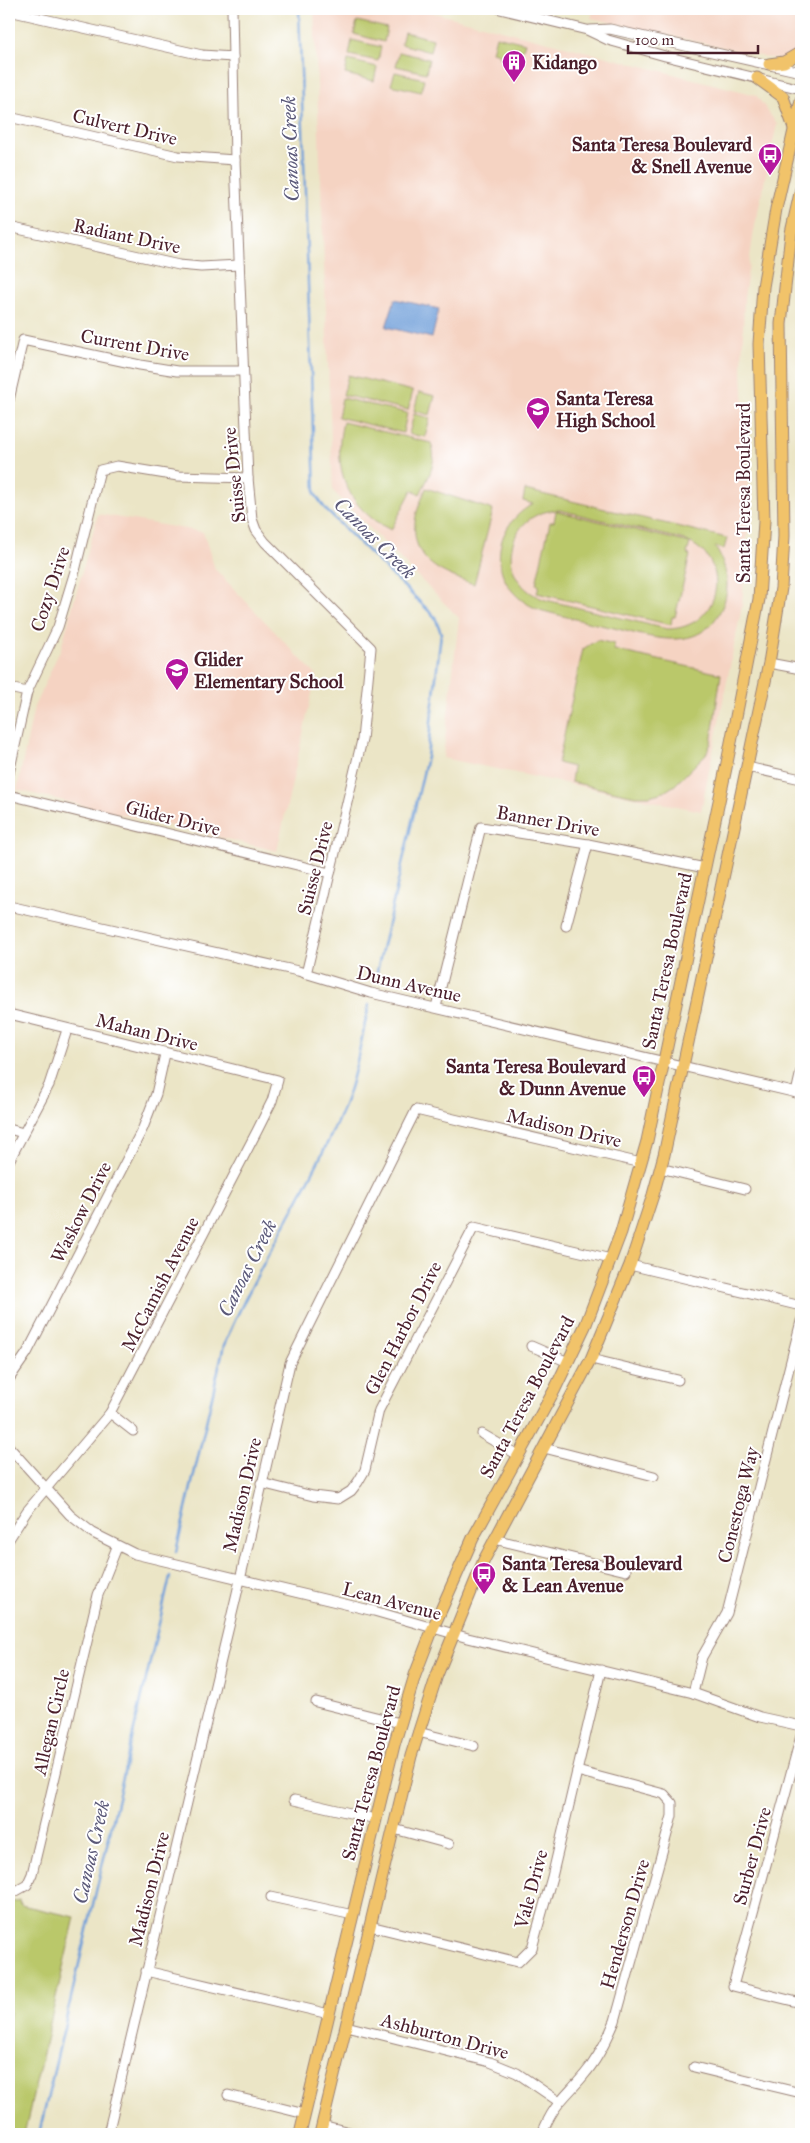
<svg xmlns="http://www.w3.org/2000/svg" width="810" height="2143" font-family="'IM FELL Great Primer',serif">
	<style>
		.built { fill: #f5d3c2 }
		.green { fill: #bac86a; stroke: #82744a; fill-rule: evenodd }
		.water { fill: #709fd9; stroke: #5d5f82 }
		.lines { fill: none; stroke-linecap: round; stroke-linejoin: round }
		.stream { stroke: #709fd9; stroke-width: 2.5 }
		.minor-casing { stroke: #9a8278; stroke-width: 11 }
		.major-casing { stroke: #9a8278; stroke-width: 13 }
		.minor { stroke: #fff; stroke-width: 9 }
		.major { stroke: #f1c36a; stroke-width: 11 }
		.labels { text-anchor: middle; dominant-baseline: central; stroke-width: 4; stroke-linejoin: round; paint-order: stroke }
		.poi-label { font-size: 19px; font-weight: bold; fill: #4a1f2b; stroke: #fff; text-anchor: start }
		.street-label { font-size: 19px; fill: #4a1f2b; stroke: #fff }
		.water-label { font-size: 20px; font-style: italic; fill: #5b5979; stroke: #fff }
	</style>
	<rect width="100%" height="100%" fill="#fff"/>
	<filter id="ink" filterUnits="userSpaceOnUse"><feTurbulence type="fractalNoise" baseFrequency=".02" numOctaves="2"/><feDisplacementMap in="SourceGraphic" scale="10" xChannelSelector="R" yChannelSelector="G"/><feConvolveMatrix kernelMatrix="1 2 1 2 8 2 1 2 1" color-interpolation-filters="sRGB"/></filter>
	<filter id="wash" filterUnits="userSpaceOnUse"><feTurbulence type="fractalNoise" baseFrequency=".0096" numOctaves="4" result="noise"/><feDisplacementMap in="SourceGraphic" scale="20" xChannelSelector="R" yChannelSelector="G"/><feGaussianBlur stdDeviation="1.12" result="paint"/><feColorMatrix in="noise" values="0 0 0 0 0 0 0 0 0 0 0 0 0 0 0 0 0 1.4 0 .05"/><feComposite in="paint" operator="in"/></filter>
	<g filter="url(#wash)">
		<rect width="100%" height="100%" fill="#ebe5c6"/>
		<g class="built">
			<path d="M314,9h105l337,86 21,29 -23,106 -10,68 -2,72 7,142 -7,94 -41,205 -258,-53 16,-140 -126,-127z"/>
			<path d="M594,9h207v56l-210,-47z"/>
			<path d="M98,514l105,18 12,37 101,106 -39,176 -260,-61 17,-83 27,-59z"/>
		</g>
		<g class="green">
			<path d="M357,21l30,7 -3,14 -30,-8z"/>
			<path d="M404,32l29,7 -3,13 -29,-8z"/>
			<path d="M496,36l29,7 -2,6 -15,13h-4l-7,-9 -5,-1z"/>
			<path d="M352,40l29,7 -3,14 -29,-6z"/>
			<path d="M399,52l30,7 -3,14 -30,-7z"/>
			<path d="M348,60l29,7 -3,14 -29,-7z"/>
			<path d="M395,72l29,7 -3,13 -30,-7z"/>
			<path d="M348,375l65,16 -5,19 -65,-15z"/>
			<path d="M419,392l16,4 -5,19 -16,-4z"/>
			<path d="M342,398l65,15 -4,20 -65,-16z"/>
			<path d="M414,414l16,4 -5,19 -16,-3z"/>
			<path d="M343,422l88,21c7,19 -2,33 -11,51l-8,-4 -21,40c-44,-21 -59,-62 -48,-108z"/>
			<path d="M426,488l67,22 -19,74c-31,-10 -63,-22 -59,-62 1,-11 7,-23 11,-34z"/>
			<path d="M525,490l202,48 -3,11 -9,-2c11,17 16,38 8,58 -20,50 -70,33 -109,23 -24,-5 -47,-11 -71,-17 -53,-17 -59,-80 -10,-107l-10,-3zM560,510l121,29c54,17 42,90 -14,90l-121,-29c-54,-17 -42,-90 14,-90z"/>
			<path d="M556,511l134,32 -3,11 3,1 -15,62h-3l-1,8 -134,-32 2,-8 -3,-1 14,-62h4z"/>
			<path d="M597,640l17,4v6l107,24 -10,69 -5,11 -31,31 -11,7 -15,4h-14l-64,-14 2,-15 -15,-4 25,-114z"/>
			<path d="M20,1900l1,5 54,12 -51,217h-15v-231z"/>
		</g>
		<path class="water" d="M395,299l44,10 -7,29 -46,-11z"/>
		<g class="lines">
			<g class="stream">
				<path d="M299,9l16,485 11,16 109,107 6,16 -14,124 -52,223"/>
				<path d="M176,1552l48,-207c34,-81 85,-155 119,-237 13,-32 18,-69 26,-103"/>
				<path d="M39,2134l131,-557"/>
			</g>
		</g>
	</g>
	<g filter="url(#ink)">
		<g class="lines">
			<g class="minor-casing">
				<g id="minor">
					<path d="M232,9l3,151 13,318 4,41 4,11 9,12 106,106 -9,92 -56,234"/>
					<path d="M500,9l87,21 21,10 57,16 136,33"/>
					<path d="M9,11l193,44 31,2"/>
					<path d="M590,30l20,-1 191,43"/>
					<path d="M9,117l169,39 57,4"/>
					<path d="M9,227l170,38 22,2 38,-2"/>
					<path d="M9,400l14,-60 117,25 37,6h65"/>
					<path d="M769,663l32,6"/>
					<path d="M9,688l18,4"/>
					<path d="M747,767l54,12"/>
					<path d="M9,773l18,-81 31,-65 17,-56 25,-101 17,-4 61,10 70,2"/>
					<path d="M9,795l321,78"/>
					<path d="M9,906l289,65 73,22 430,101"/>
					<path d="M566,926l22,-82"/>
					<path d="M436,1007l45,-180 107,17 117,24"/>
					<path d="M9,1014l269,66 -6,21 -15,30 -147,282 -83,98 -18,28"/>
					<path d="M796,1093l5,-22"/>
					<path d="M9,1129l14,4"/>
					<path d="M9,1161l40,-76 18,-55"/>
					<path d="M660,1168l85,21"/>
					<path d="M630,1265l171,41"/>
					<path d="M531,1346l37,16"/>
					<path d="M591,1359l87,21"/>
					<path d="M9,1379l18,-26 116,-225 13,-34 9,-40"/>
					<path d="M110,1413l23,18"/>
					<path d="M482,1434l36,21"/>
					<path d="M9,1447l61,68 23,18 42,21 239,57 94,27 225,55 67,24 41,9"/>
					<path d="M544,1448l110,28"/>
					<path d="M261,1483l52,13 25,3 13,-8 7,-9 7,-12 14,-60 95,-183 137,32"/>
					<path d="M494,1539l132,32"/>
					<path d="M693,1693l9,-36 25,-44 74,-292"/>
					<path d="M316,1702l84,21"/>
					<path d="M418,1732l56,14"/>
					<path d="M801,1736l-68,250 68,17"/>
					<path d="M294,1800l82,19"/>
					<path d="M394,1829l55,15"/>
					<path d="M9,1895l18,-10 5,-11 66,-279 19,-48"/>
					<path d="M271,1897l82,18"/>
					<path d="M370,1926l148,36 14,-14 20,-71 49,-207"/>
					<path d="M146,1971l183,43"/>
					<path d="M346,2026l144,36 27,11 41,28"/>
					<path d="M694,2067l107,26"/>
					<path d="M228,2095l77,19"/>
					<path d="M322,2125l35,9"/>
					<path d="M108,2134l129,-541 53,-230 126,-253 225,53"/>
					<path d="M542,2134c12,-31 22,-35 42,-59 14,-16 23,-35 31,-54l57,-205v-13l-8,-9 -87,-23"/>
				</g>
			</g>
			<g class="major-casing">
				<g id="major">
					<path d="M769,64l15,-2 17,-10"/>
					<path d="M757,78l26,19 11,31"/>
					<path d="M300,2134l94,-389 21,-70 18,-47 40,-90 82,-149 31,-65 35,-92 26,-91 79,-373 33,-169 5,-78 -5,-177 4,-57 13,-78 25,-109"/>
					<path d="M320,2134l91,-378 26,-81 47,-115 107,-201 39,-94 23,-70 11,-40 105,-492 12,-75 3,-52 -3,-212 10,-91 10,-44"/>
				</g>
			</g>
			<use href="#minor" class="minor"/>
			<use href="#major" class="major"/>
		</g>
	</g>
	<defs>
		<g id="building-pin" transform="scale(1.25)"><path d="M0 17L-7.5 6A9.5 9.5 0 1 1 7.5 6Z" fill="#b5179e" stroke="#fff"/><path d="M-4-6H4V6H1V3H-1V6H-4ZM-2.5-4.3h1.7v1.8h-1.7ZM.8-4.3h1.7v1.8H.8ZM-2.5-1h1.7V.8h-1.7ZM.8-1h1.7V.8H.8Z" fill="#fff"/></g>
		<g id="bus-pin" transform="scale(1.25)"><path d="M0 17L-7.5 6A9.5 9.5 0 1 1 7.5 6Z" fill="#b5179e" stroke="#fff"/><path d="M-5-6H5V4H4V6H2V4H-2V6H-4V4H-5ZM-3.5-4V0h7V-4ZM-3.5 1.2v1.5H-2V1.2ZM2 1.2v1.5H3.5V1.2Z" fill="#fff"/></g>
		<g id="school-pin" transform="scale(1.25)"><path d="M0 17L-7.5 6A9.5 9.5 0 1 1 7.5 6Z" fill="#b5179e" stroke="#fff"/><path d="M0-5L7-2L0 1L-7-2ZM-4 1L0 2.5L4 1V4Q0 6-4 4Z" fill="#fff"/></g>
	</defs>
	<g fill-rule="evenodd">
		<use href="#building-pin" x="514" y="62"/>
		<use href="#bus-pin" x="770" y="155"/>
		<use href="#school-pin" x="538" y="409"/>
		<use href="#school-pin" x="177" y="670"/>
		<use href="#bus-pin" x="644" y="1077"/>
		<use href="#bus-pin" x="484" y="1574"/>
	</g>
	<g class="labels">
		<g class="poi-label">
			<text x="532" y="62">Kidango</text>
			<text x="752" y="144" text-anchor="end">Santa Teresa Boulevard<tspan x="752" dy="22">&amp; Snell Avenue</tspan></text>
			<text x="556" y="398">Santa Teresa<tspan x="556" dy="22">High School</tspan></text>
			<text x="194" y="659">Glider<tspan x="194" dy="22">Elementary School</tspan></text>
			<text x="626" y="1066" text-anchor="end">Santa Teresa Boulevard<tspan x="626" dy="22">&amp; Dunn Avenue</tspan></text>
			<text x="502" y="1563">Santa Teresa Boulevard<tspan x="502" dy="22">&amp; Lean Avenue</tspan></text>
		</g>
		<g class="street-label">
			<text transform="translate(125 127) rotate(13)">Culvert Drive</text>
			<text transform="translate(127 236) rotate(12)">Radiant Drive</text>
			<text transform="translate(135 345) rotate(10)">Current Drive</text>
			<text transform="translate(234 475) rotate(-96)">Suisse Drive</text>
			<text transform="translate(743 493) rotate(-90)">Santa Teresa Boulevard</text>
			<text transform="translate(50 589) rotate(-72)">Cozy Drive</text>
			<text transform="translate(173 818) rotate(14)">Glider Drive</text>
			<text transform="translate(548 821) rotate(10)">Banner Drive</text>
			<text transform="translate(315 868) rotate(-76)">Suisse Drive</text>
			<text transform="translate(667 961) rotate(-78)">Santa Teresa Boulevard</text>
			<text transform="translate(409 984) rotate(13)">Dunn Avenue</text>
			<text transform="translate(147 1032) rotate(14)">Mahan Drive</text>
			<text transform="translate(564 1128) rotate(13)">Madison Drive</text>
			<text transform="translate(81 1212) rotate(-63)">Waskow Drive</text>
			<text transform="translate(160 1284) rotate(-63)">McCamish Avenue</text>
			<text transform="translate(403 1328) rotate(-63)">Glen Harbor Drive</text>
			<text transform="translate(527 1397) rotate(-62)">Santa Teresa Boulevard</text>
			<text transform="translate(242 1495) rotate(-77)">Madison Drive</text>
			<text transform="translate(738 1505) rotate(-76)">Conestoga Way</text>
			<text transform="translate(392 1601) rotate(15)">Lean Avenue</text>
			<text transform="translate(51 1722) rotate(-77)">Allegan Circle</text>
			<text transform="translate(371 1773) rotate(-75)">Santa Teresa Boulevard</text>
			<text transform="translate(752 1856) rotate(-75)">Surber Drive</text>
			<text transform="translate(149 1889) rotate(-76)">Madison Drive</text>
			<text transform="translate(531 1889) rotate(-75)">Vale Drive</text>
			<text transform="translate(625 1924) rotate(-74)">Henderson Drive</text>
			<text transform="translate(445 2036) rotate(15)">Ashburton Drive</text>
		</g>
		<g class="water-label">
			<text transform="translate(290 149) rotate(-92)">Canoas Creek</text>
			<text transform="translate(375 538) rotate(45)">Canoas Creek</text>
			<text transform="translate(247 1268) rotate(-63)">Canoas Creek</text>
			<text transform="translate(91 1852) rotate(-77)">Canoas Creek</text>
		</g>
	</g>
	<rect width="810" height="2143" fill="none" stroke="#fff" stroke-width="30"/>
	<path d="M628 45v8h130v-8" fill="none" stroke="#4a1f2b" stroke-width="2.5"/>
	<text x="635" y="45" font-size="15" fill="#4a1f2b" stroke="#ffffff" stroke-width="4" paint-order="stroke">100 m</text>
</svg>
